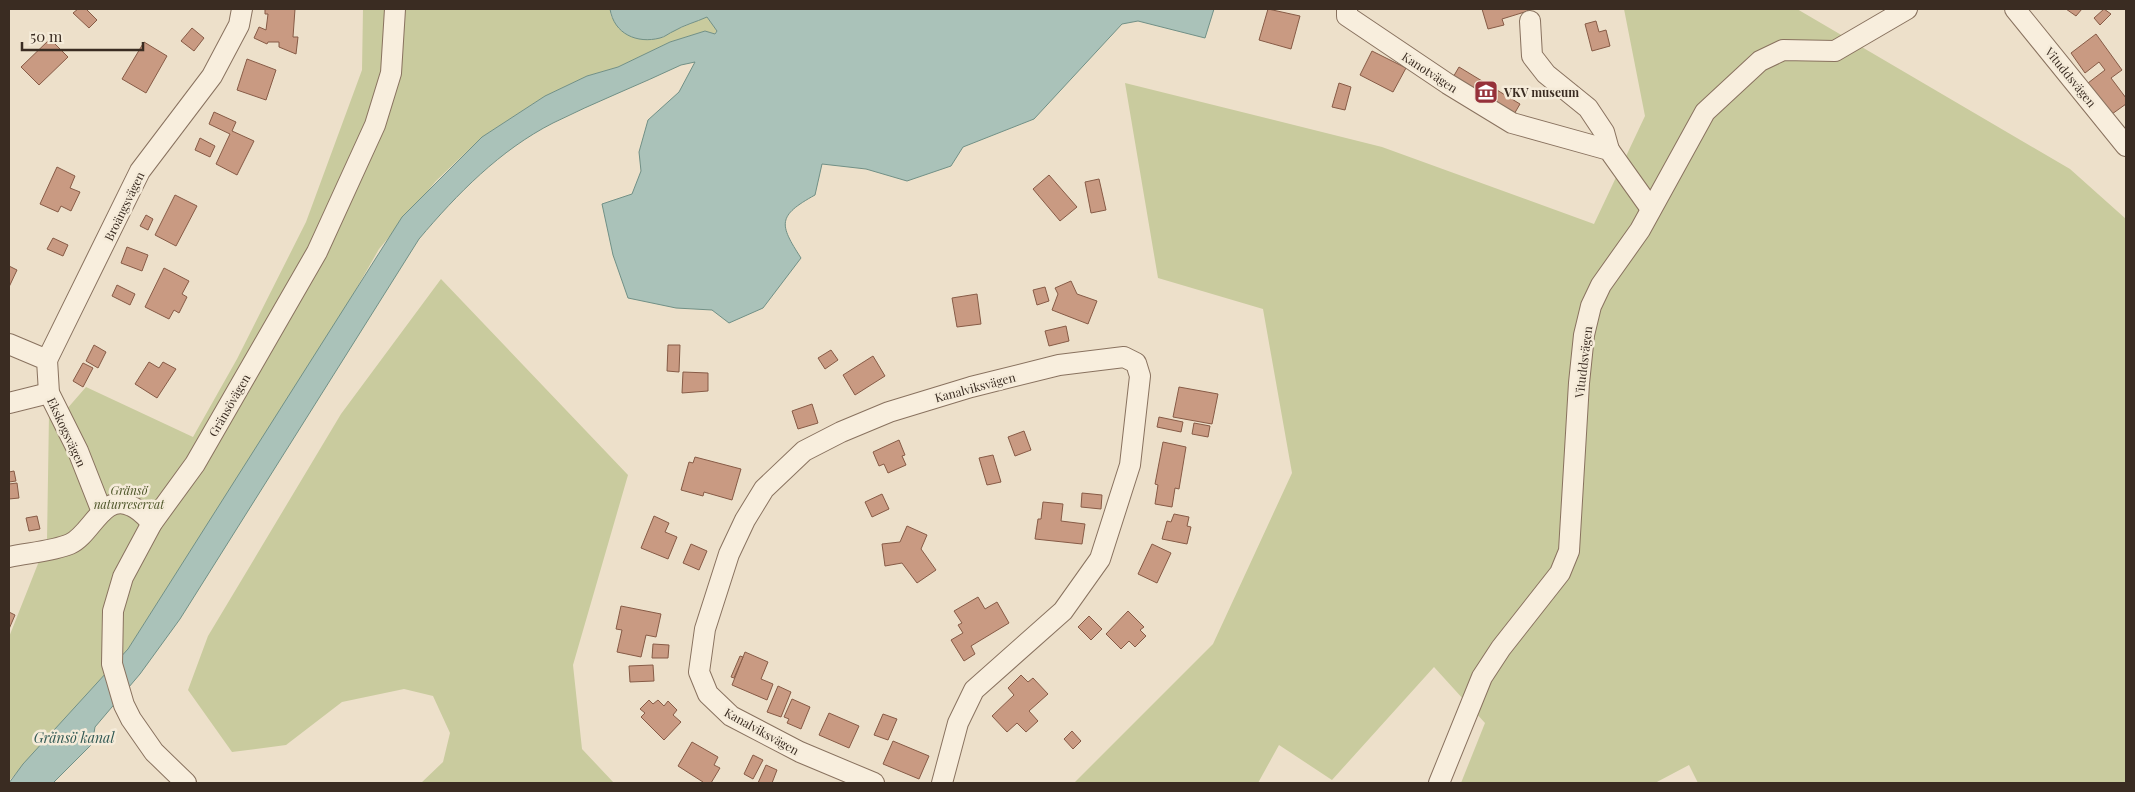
<svg xmlns="http://www.w3.org/2000/svg" width="2135" height="792" font-family="'Playfair Display',serif">
	<style>
		.green { fill: #c9cb9e }
		.water { fill: #aac2b9; stroke: #719086 }
		.building { fill: #c99a82; stroke: #875b46 }
		.lines { fill: none; stroke-linecap: round; stroke-linejoin: round }
		.minor-casing { stroke: #89725f; stroke-width: 22 }
		.minor { stroke: #f8eedd; stroke-width: 20 }
		.labels { text-anchor: middle; dominant-baseline: central; stroke-width: 5; stroke-linejoin: round; paint-order: stroke }
		.street-label { font-size: 12px; fill: #3a2c22; stroke: #f5ebd9 }
		.poi-label { font-size: 12px; font-weight: bold; fill: #3a2c22; stroke: #f5ebd9; text-anchor: start }
		.park-label { font-size: 12px; font-style: italic; fill: #4e5629; stroke: #f5ebd9 }
		.water-label { font-size: 14px; font-style: italic; fill: #325954; stroke: #f5ebd9 }
	</style>
	<rect width="100%" height="100%" fill="#ede0ca"/>
	<g class="green">
		<path d="M363,9h247l1,8 51,21 11,-7 34,-14 10,14 -3,3 -9,-3 -35,11 -52,25 -31,9 -42,20 -63,41 -46,44 -57,68 -32,56 -219,344 -119,132v-144l38,-96 2,-127 17,-4 20,-23 107,50 44,-78 69,-137 56,-152z"/>
		<path d="M1624,9h173l273,160 56,50v564h-428l-9,-18 -34,18h-194l24,-60 -51,-56 -102,113 -53,-35 -21,38h-184l139,-139 79,-171 -29,-164 -105,-31 -33,-195 257,64 212,77 51,-108z"/>
		<path d="M441,279l187,196 -55,190 9,84 32,34h-193l22,-21 7,-29 -17,-37 -29,-7 -62,13 -56,43 -54,7 -44,-62 20,-54 133,-222z"/>
	</g>
	<path class="water" d="M610,9h604l-9,29 -67,-17 -16,3 -88,95 -71,28 -12,19 -44,15 -41,-12 -44,-5 -7,31c-38,21 -36,29 -14,63l-38,50 -34,15 -17,-13 -36,-2 -48,-10 -15,-43 -11,-51 30,-10 9,-23 -2,-19 9,-32 31,-28 16,-30 -14,3c-42,20 -86,37 -128,58 -53,27 -96,71 -134,116l-239,380 -40,55 -45,53 -3,17 -39,39h-44l14,-19 105,-115 274,-432 80,-80 63,-41 42,-20 31,-9 52,-25 35,-11 10,3 2,-3 -10,-14c-11,5 -23,8 -33,14 -5,2 -9,6 -14,7 -23,6 -46,-4 -50,-29z"/>
	<g class="building">
		<path d="M78,9h8l11,11 -8,8 -16,-15z"/>
		<path d="M265,9h30l-2,28h5l-2,17 -17,-7v-5h-11l-1,2 -13,-6 5,-11 7,3 2,-16h-3z"/>
		<path d="M1268,9l32,7 -9,33 -32,-9z"/>
		<path d="M1482,9h46v2l-26,8 2,6 -16,4z"/>
		<path d="M2066,9h16l-6,7z"/>
		<path d="M2104,9l7,5 -11,11 -6,-7z"/>
		<path d="M1596,21l3,11 7,-2 4,16 -18,5 -7,-27z"/>
		<path d="M192,28l12,10 -10,13 -13,-10z"/>
		<path d="M2096,34l26,36 -11,8 15,20v6l-14,10 -24,-31 17,-13 -6,-8 -14,11 -14,-20z"/>
		<path d="M50,39l18,18 -29,28 -18,-18z"/>
		<path d="M144,42l23,14 -21,37 -24,-14z"/>
		<path d="M1372,51l34,17 -13,24 -33,-17z"/>
		<path d="M247,59l29,11 -10,30 -29,-10z"/>
		<path d="M1459,67l61,37 -7,12 -61,-37z"/>
		<path d="M1339,83l12,4 -6,23 -13,-3z"/>
		<path d="M214,112l22,10 -4,9 22,10 -17,34 -21,-11 14,-30 -21,-10z"/>
		<path d="M200,138l15,8 -5,11 -15,-7z"/>
		<path d="M57,167l18,9 -5,12 10,4 -9,19 -10,-5 -3,6 -18,-8z"/>
		<path d="M1049,175l28,32 -17,14 -27,-32z"/>
		<path d="M1099,179l7,31 -15,3 -6,-31z"/>
		<path d="M175,195l22,11 -21,40 -21,-11z"/>
		<path d="M146,215l7,4 -5,11 -8,-4z"/>
		<path d="M53,238l15,7 -5,11 -16,-7z"/>
		<path d="M127,247l21,8 -6,16 -21,-8z"/>
		<path d="M9,266l8,4 -8,17z"/>
		<path d="M164,268l25,13 -7,13 5,3 -8,16 -5,-3 -5,9 -24,-12z"/>
		<path d="M1071,281l6,13 20,7 -9,23 -36,-14 6,-16 -3,-6z"/>
		<path d="M117,285l18,9 -5,11 -18,-9z"/>
		<path d="M1045,287l4,14 -12,4 -4,-15z"/>
		<path d="M977,294l4,30 -24,3 -5,-29z"/>
		<path d="M1066,326l3,15 -20,5 -4,-15z"/>
		<path d="M94,345l12,7 -8,16 -12,-7z"/>
		<path d="M668,345h12l-1,27 -12,-1z"/>
		<path d="M831,350l7,10 -13,9 -7,-11z"/>
		<path d="M873,356l12,20 -30,19 -12,-20z"/>
		<path d="M149,362l10,6 4,-6 13,7 -19,29 -22,-14z"/>
		<path d="M83,363l10,5 -10,19 -10,-6z"/>
		<path d="M683,372l25,1v18l-26,2z"/>
		<path d="M1179,387l39,7 -6,30 -39,-7z"/>
		<path d="M812,404l6,19 -20,6 -6,-18z"/>
		<path d="M1159,417l24,5 -2,10 -24,-5z"/>
		<path d="M1194,423l16,3 -2,11 -16,-3z"/>
		<path d="M1024,431l7,19 -16,6 -7,-19z"/>
		<path d="M899,440l6,15 -3,1 4,9 -18,8 -4,-9 -5,2 -6,-14z"/>
		<path d="M1163,442l23,5 -7,42 -4,-1 -3,19 -17,-3 3,-19 -3,-1z"/>
		<path d="M993,455l8,27 -14,3 -8,-27z"/>
		<path d="M695,457l46,12 -9,31 -28,-8 -1,4 -22,-6 8,-28 4,1z"/>
		<path d="M14,471l2,10 -7,1v-10z"/>
		<path d="M17,483l2,15 -10,1v-15z"/>
		<path d="M1082,493l20,2 -1,14 -20,-2z"/>
		<path d="M882,494l7,15 -17,8 -7,-15z"/>
		<path d="M1043,502l20,2 -2,17 24,3 -3,20 -47,-5 3,-20h3z"/>
		<path d="M1174,514l15,3 -2,9 4,1 -4,17 -25,-5 5,-18 4,1z"/>
		<path d="M37,516l3,13 -11,2 -3,-13z"/>
		<path d="M654,516l15,7 -4,9 12,5 -9,22 -27,-11z"/>
		<path d="M907,526l20,9 -6,14 15,21 -19,13 -15,-20 -17,3 -3,-22 18,-2z"/>
		<path d="M691,544l16,7 -8,19 -16,-7z"/>
		<path d="M1152,544l19,9 -14,30 -19,-9z"/>
		<path d="M978,597l7,12 12,-7 12,21 -38,23 4,8 -11,7 -13,-21 12,-7 -5,-8 4,-2 -8,-12z"/>
		<path d="M621,606l40,8 -5,23 -10,-2 -5,22 -24,-5 5,-22 -6,-1z"/>
		<path d="M1128,611l16,16 -4,3 6,6 -11,11 -6,-6 -8,8 -15,-15z"/>
		<path d="M9,612l6,3 -6,14z"/>
		<path d="M1089,616l13,13 -11,11 -13,-13z"/>
		<path d="M653,644l16,1 -1,13h-16z"/>
		<path d="M745,652l23,10 -7,17 12,5 -6,16 -35,-15z"/>
		<path d="M740,656l3,1 -9,21 -3,-1z"/>
		<path d="M653,665l1,16 -24,1 -1,-16z"/>
		<path d="M1021,675l7,7 5,-4 15,16 -19,17 9,10 -12,11 -9,-9 -10,9 -15,-16 22,-21 -6,-7z"/>
		<path d="M778,686l13,6 -10,25 -14,-5z"/>
		<path d="M792,699l18,8 -9,22 -14,-6 2,-4 -5,-2z"/>
		<path d="M649,700l4,4 5,-4 6,6 4,-5 9,9 -4,5 8,7 -17,18 -23,-23 4,-4 -5,-4z"/>
		<path d="M829,713l30,13 -10,22 -30,-13z"/>
		<path d="M883,714l14,5 -9,21 -14,-5z"/>
		<path d="M1072,731l9,10 -8,8 -9,-10z"/>
		<path d="M893,741l36,15 -10,23 -36,-15z"/>
		<path d="M692,742l26,15 -4,8 6,3 -9,15h-9l1,-1 -25,-16z"/>
		<path d="M753,755l10,5 -10,19 -9,-5z"/>
		<path d="M766,765l11,5 -5,13h-14z"/>
	</g>
	<g class="lines">
		<g class="minor-casing">
			<g id="minor">
				<path d="M1347,9v7l101,68 64,39 97,27 42,59"/>
				<path d="M2015,9l111,137"/>
				<path d="M1530,21l2,35 14,18 42,34 16,24 5,18"/>
				<path d="M9,344l38,16 2,33 29,58 24,61"/>
				<path d="M47,360l93,-189 72,-95 27,-51 3,-16"/>
				<path d="M9,403l40,-10"/>
				<path d="M9,557c18,-4 45,-6 61,-13 22,-10 33,-52 61,-38 8,3 15,11 21,17"/>
				<path d="M186,783l-32,-31 -23,-33 -7,-14 -12,-41 1,-53 10,-34 29,-54 43,-59 122,-212 58,-127 16,-52 4,-64"/>
				<path d="M874,783l-74,-31 -69,-36 -23,-22 -9,-22 6,-43 24,-75 16,-34 19,-31 40,-38 37,-19 48,-20 82,-25 88,-22 65,-8 12,6 4,13 -10,89 -30,94 -37,52 -89,79 -16,33 -16,60"/>
				<path d="M1439,783l43,-106 19,-29 59,-75 9,-22 10,-168 5,-48 7,-29 10,-21 39,-55 65,-118 55,-51 23,-11 52,1 72,-42"/>
			</g>
		</g>
		<use href="#minor" class="minor"/>
	</g>
	<defs>
		<g id="museum-square" transform="scale(1.25)"><rect x="-9" y="-9" width="18" height="18" rx="4" fill="#96313a" stroke="#f5ebd9"/><path d="M0-6L6-3V-2H-6V-3ZM-5-1h2V3h-2ZM-1-1h2V3h-2ZM3-1h2V3H3ZM-6 4H6V6H-6Z" fill="#fff"/></g>
	</defs>
	<g fill-rule="evenodd">
		<use href="#museum-square" x="1486" y="92"/>
	</g>
	<g class="labels">
		<g class="street-label">
			<text transform="translate(1430 72) rotate(33)">Kanotvägen</text>
			<text transform="translate(2071 77) rotate(51)">Vituddsvägen</text>
			<text transform="translate(124 206) rotate(-64)">Broängsvägen</text>
			<text transform="translate(1583 362) rotate(-83)">Vituddsvägen</text>
			<text transform="translate(975 387) rotate(-15)">Kanalviksvägen</text>
			<text transform="translate(229 405) rotate(-60)">Gränsövägen</text>
			<text transform="translate(67 432) rotate(65)">Ekskogsvägen</text>
			<text transform="translate(762 731) rotate(29)">Kanalviksvägen</text>
		</g>
		<g class="poi-label">
			<text x="1504" y="92">VKV museum</text>
		</g>
		<g class="park-label">
			<text x="129" y="490">Gränsö<tspan x="129" dy="14">naturreservat</tspan></text>
		</g>
		<g class="water-label">
			<text x="74" y="737">Gränsö kanal</text>
		</g>
	</g>
	<rect width="2135" height="792" fill="none" stroke="#3a2c22" stroke-width="20"/>
	<path d="M22 42v8h121v-8" fill="none" stroke="#3a2c22" stroke-width="2.5"/>
	<text x="30" y="42" font-size="15" fill="#3a2c22" stroke="#f5ebd9" stroke-width="4" paint-order="stroke">50 m</text>
</svg>
